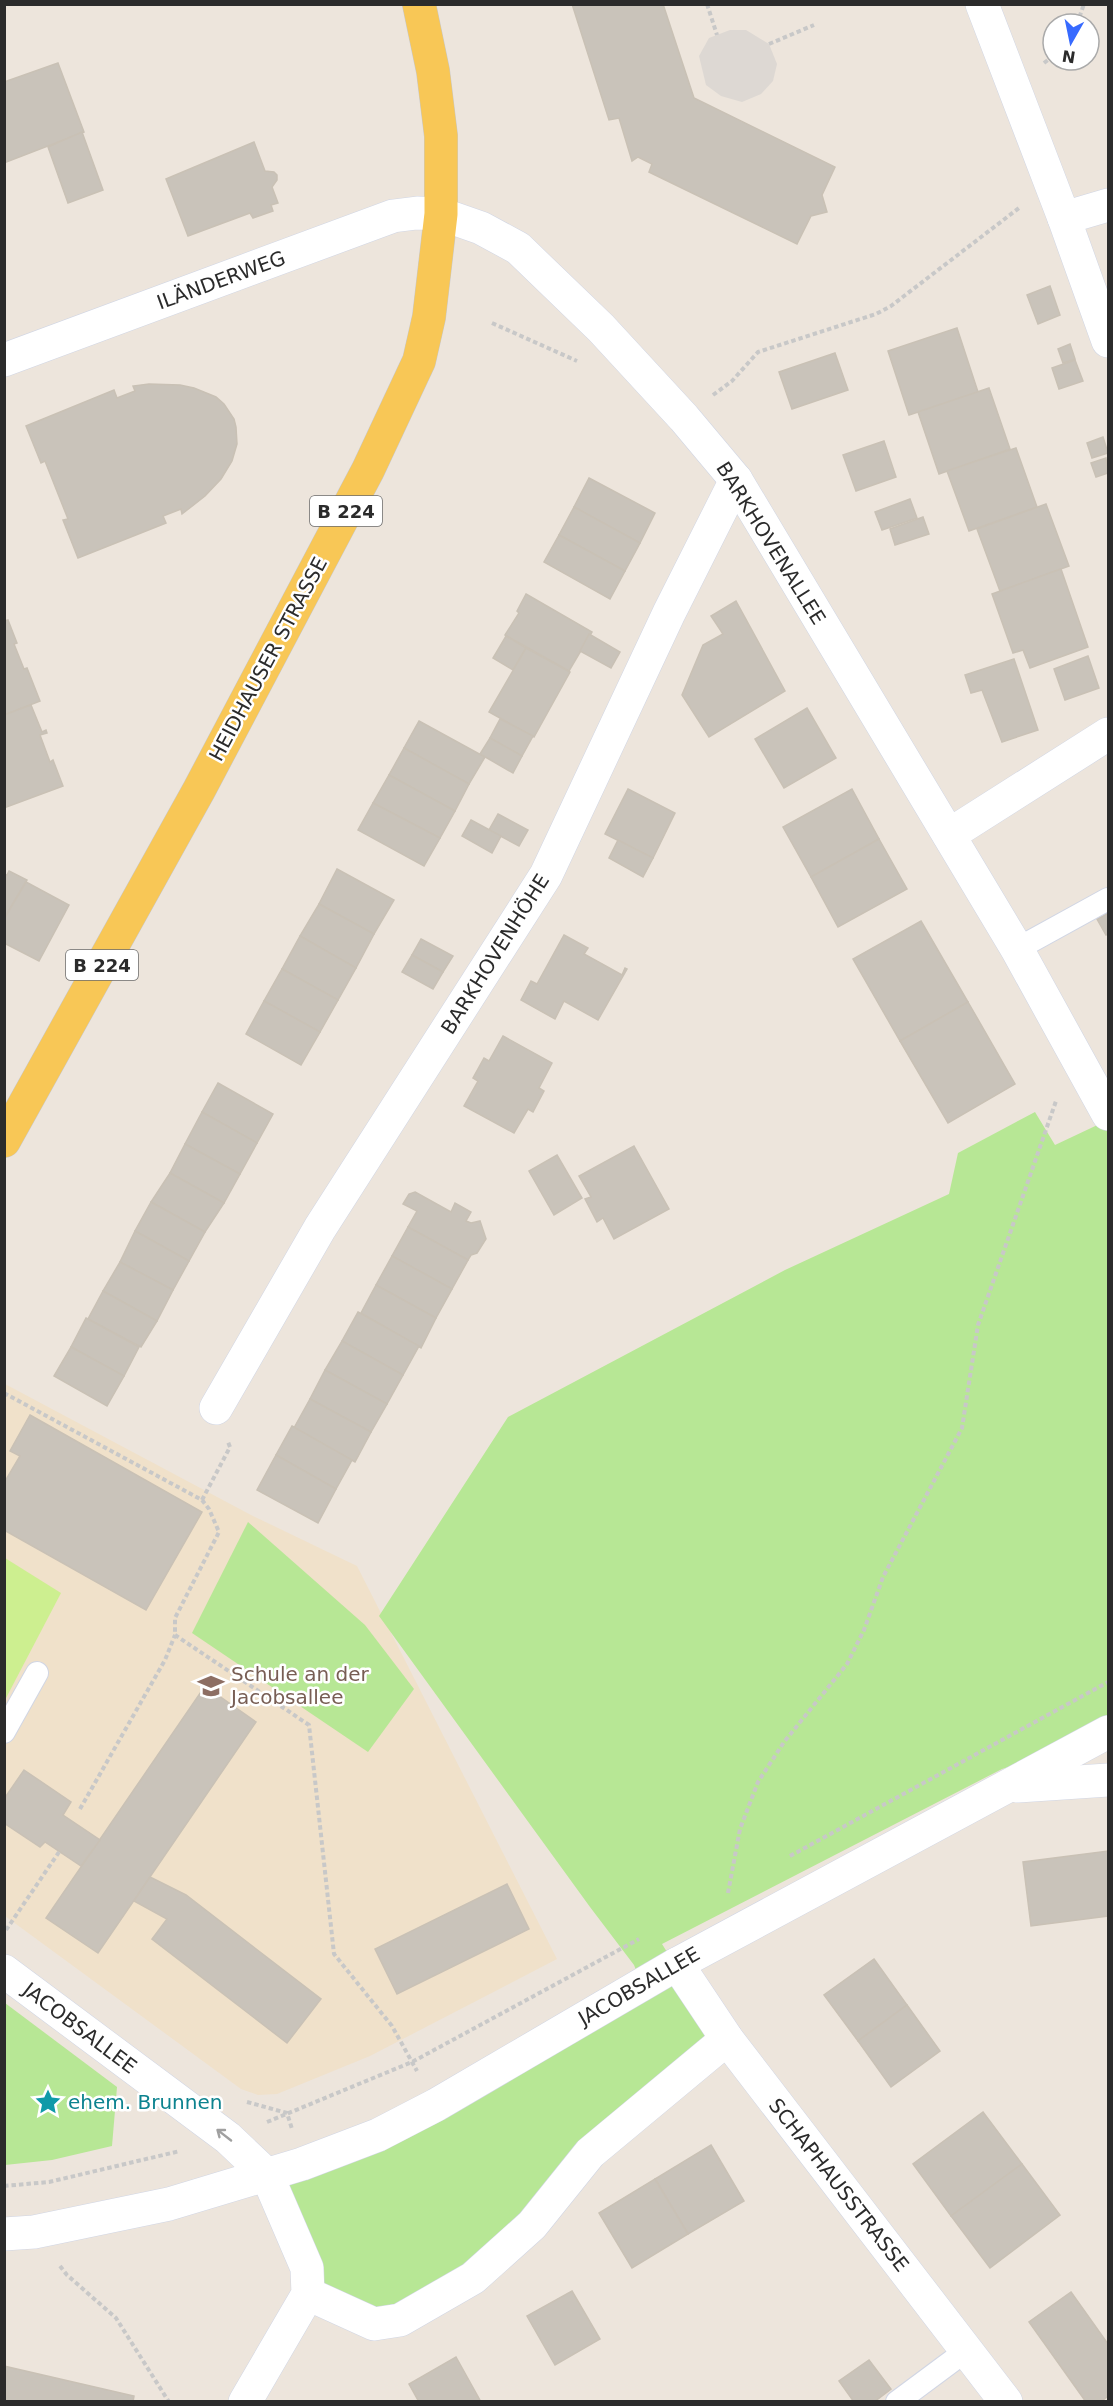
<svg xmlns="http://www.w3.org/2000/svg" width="1113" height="2406" font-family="'DejaVu Sans',sans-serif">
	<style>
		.education { fill: #f0e1ca }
		.green { fill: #b7e795 }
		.pitch { fill: #cdef90 }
		.plaza { fill: #ddd8d3 }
		.building { fill: #c9c3ba; stroke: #c9c1b5; stroke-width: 1.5 }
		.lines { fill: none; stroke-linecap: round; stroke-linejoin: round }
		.lane-casing { stroke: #d1d6e4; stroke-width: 24 }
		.street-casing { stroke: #d1d6e4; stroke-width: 34 }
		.primary-casing { stroke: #c8c8c8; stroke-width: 34 }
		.path { stroke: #c8c8c8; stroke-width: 4; stroke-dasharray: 4.5 3; stroke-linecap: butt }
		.lane { stroke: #fff; stroke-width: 22 }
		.street { stroke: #fff; stroke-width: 33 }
		.primary { stroke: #f8c756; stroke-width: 33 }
		.oneway { stroke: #a0a0a0 }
		.labels { text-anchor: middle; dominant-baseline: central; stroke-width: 5; stroke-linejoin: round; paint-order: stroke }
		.shield { fill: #fff; stroke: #6b6b6b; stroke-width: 1.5 }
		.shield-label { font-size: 18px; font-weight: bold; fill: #2b2b2b }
		.street-label { font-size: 20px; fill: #2b2b2b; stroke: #fff }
		.education-label { font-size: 20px; fill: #785e54; stroke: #fff; text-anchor: start }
		.culture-label { font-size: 20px; fill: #0d838f; stroke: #fff; text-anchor: start }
	</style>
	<rect width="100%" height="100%" fill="#ede5dc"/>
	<path class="education" d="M5,1384l246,131 106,51 200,393 -187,97 -93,38 -19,1 -17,-6 -236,-173z"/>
	<g class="green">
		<path d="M1035,1112l20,33 53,-25v630h-43l-63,19 -340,175 58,93 -247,240 -94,39 -55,-30 -42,-114 361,-185 -9,-22 -44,-58 -211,-291 129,-199 277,-147 164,-76 9,-41z"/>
		<path d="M248,1522l117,103 49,64 -46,63 -176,-119z"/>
		<path d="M5,2003l112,84 -5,59 -60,14 -47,5z"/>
	</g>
	<path class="pitch" d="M5,1558l56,35 -56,107z"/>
	<path class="plaza" d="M730,30h16l23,14 8,20 -4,17 -12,13 -19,8 -21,-6 -15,-11 -7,-29 10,-18z"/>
	<g class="building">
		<path d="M572,4h91l31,94 141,69 -13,28 5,17 -16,4 -14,28 -148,-72 3,-8 -14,-7 -6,4 -13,-43 -10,2z"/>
		<path d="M58,63l26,69 -80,31v-81z"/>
		<path d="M82,132l21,58 -35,13 -20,-56z"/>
		<path d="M254,142l11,29 9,1 3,3v5l-5,7 6,16 -7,2 2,6 -20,7 -3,-5 -62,23 -22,-57z"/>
		<path d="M1050,286l10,29 -22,9 -11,-29z"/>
		<path d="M957,328l21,64 -69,23 -21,-64z"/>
		<path d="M1070,344l5,15 -12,4 -5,-14z"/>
		<path d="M835,353l13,37 -56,19 -13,-37z"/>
		<path d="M1075,360l8,21 -24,8 -7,-21z"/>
		<path d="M149,384l31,1 14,3 22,9 8,7 10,15 2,8 1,17 -5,17 -11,18 -16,17 -23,18 -1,-5 -18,7 3,7 -88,35 -15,-38 5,-1 -23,-58 -4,2 -15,-37 88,-36 3,8 18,-7 -2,-5z"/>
		<path d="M989,388l21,61 -71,25 -21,-62z"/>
		<path d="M1103,437l5,16 -16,5 -5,-15z"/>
		<path d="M884,441l12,36 -40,14 -13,-36z"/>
		<path d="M1016,448l21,59 -68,24 -22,-60z"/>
		<path d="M1106,458l2,15 -12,4 -5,-14z"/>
		<path d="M589,478l66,35 -15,30 -66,-36z"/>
		<path d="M910,499l7,19 -35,12 -7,-18z"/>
		<path d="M1046,504l23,62 -69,25 -23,-62z"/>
		<path d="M574,507l66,36 -15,28 -66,-36z"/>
		<path d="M923,517l6,17 -34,11 -5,-16z"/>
		<path d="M559,535l66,36 -15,28 -66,-37z"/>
		<path d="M1061,569l27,78 -58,21 -7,-18 -10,3 -21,-59z"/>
		<path d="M526,594l66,38 -23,39 -64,-36 14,-22 -2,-2z"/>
		<path d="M736,601l49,90 -76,46 -27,-42 21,-50 20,-11 -12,-18z"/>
		<path d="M8,620l9,23 -3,1 10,25 3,-1 13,33 -36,14v-94z"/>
		<path d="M589,634l31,18 -9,16 -31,-17z"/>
		<path d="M506,636l20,12 -13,22 -20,-12z"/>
		<path d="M526,648l44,24 -36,65 -45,-25z"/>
		<path d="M1088,656l11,32 -34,12 -11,-31z"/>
		<path d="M1014,659l24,71 -36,12 -20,-52 -11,3 -6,-18z"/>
		<path d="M31,705l11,27 4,-2 1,3 -7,2 10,27 3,-2 10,26 -59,22v-93z"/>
		<path d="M807,708l29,50 -52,30 -29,-49z"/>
		<path d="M500,719l33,17 -11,20 -32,-18z"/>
		<path d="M419,721l66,36 -16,27 -65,-36z"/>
		<path d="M490,738l32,18 -9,17 -33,-19z"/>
		<path d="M404,748l65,36 -14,27 -66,-36z"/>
		<path d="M389,775l66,36 -15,27 -67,-35z"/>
		<path d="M628,789l47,24 -22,45 -48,-24z"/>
		<path d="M852,789l27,50 -68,38 -28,-50z"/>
		<path d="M373,803l67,35 -16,28 -66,-36z"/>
		<path d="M498,814l30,16 -9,16 -30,-16z"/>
		<path d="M471,820l30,16 -9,17 -30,-17z"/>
		<path d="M879,839l28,50 -69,38 -27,-50z"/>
		<path d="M618,840l35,18 -10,19 -34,-19z"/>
		<path d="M337,869l57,31 -20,34 -55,-30z"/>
		<path d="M9,871l18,9 -23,39v-45l3,1z"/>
		<path d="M26,882l43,23 -30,56 -35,-18v-24z"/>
		<path d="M319,904l55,30 -18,34 -56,-32z"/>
		<path d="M1108,913v21l-2,1 -9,-16z"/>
		<path d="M921,921l47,81 -68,39 -47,-82z"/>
		<path d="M564,935l24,13 -4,6 38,21 3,-7 2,1 -29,51 -34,-19 -9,18 -34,-19 10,-19 6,3z"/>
		<path d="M300,936l56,32 -18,32 -56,-31z"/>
		<path d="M421,939l32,17 -10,16 -31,-17z"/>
		<path d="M412,955l31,17 -10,17 -31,-17z"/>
		<path d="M282,969l56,31 -18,32 -56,-31z"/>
		<path d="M264,1001l56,31 -19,33 -55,-31z"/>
		<path d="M968,1002l47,82 -67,39 -48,-82z"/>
		<path d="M503,1036l49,27 -13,25 5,3 -11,21 -5,-3 -14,24 -50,-27 14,-25 -5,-3 11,-20 5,3z"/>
		<path d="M218,1083l55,31 -16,29 -55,-31z"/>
		<path d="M202,1112l55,31 -17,31 -55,-30z"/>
		<path d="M185,1144l55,30 -16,29 -54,-30z"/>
		<path d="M634,1146l35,63 -55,30 -11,-21 -6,4 -12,-23 6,-2 -12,-21z"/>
		<path d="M557,1155l25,43 -28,17 -25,-44z"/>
		<path d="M170,1173l54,30 -19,29 -54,-30z"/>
		<path d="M415,1192l36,20 4,-9 16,9 -5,9 5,2 9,-2 6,18 -9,14 -6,2 -3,5 -60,-33 9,-16 -14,-7 6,-10z"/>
		<path d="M151,1202l54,30 -16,29 -54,-30z"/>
		<path d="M408,1227l60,33 -16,29 -60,-33z"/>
		<path d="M135,1231l54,30 -16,29 -53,-28z"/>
		<path d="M392,1256l60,33 -16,29 -60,-33z"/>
		<path d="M120,1262l53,28 -16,31 -54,-30z"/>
		<path d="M376,1285l60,33 -15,30 -60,-35z"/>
		<path d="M103,1291l54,30 -16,26 -53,-28z"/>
		<path d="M358,1312l61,34 -16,29 -61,-34z"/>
		<path d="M86,1318l53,29 -15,29 -53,-29z"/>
		<path d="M342,1341l61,34 -16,29 -62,-34z"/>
		<path d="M71,1347l53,29 -17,30 -53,-30z"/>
		<path d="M325,1370l62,34 -16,28 -61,-33z"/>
		<path d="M310,1399l61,33 -16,30 -61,-34z"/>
		<path d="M30,1415l172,97 -56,98 -142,-80v-47l16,-27 -10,-5z"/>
		<path d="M292,1426l60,34 -16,29 -60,-34z"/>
		<path d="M276,1455l60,34 -18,34 -61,-33z"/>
		<path d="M205,1686l51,36 -158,231 -52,-35z"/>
		<path d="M24,1770l47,32 -8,13 37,25 -19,26 -36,-24 -5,5 -36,-24v-24z"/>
		<path d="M1108,1851v65l-77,10 -8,-64z"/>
		<path d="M150,1877l36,18 135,104 -34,44 -135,-104 15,-20 -33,-18z"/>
		<path d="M507,1884l22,45 -132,65 -22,-45z"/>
		<path d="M874,1959l33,46 -49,36 -34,-46z"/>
		<path d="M907,2005l33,46 -49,36 -33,-46z"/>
		<path d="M983,2112l39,52 -71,52 -38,-52z"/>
		<path d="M711,2145l33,56 -56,33 -33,-55z"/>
		<path d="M1022,2164l38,51 -70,53 -39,-52z"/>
		<path d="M655,2179l33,55 -56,34 -33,-55z"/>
		<path d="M572,2291l28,48 -45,26 -28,-49z"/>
		<path d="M1071,2292l37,52v52l-7,6h-15l-57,-80z"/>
		<path d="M456,2357l25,45h-62l-10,-18z"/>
		<path d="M869,2360l22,29 -17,13h-20l-15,-21z"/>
		<path d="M4,2366l130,30 -1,6h-129z"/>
	</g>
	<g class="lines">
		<g class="lane-casing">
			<g id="lane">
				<path d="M1017,949l91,-50"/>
				<path d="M4,1732l33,-59"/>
				<path d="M897,2402l70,-52"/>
			</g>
		</g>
		<g class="street-casing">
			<g id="street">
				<path d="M982,4l82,214 44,123"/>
				<path d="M1064,218l44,-13"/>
				<path d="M4,360l389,-144 24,-3 24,1 40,14 37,20 83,80 83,90 52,62 281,469 91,165"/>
				<path d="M949,835l159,-101"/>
				<path d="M216,1408l104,-180 226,-353 123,-262 67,-133"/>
				<path d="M1018,1786l90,-6"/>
				<path d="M677,1964l50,75 279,363"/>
				<path d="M4,1971l224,167 39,37 40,93 1,26 -63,108"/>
				<path d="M4,2234l30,-2 135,-28 133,-40 76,-29 58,-30 241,-141 431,-232"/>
				<path d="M308,2294l66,30 26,-4 73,-42 59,-53 58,-72 137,-114"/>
			</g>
		</g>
		<g class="primary-casing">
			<path id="primary" d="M4,1141l195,-351 169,-320 51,-109 10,-44 12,-103v-78l-8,-65 -14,-67"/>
		</g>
		<g class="path">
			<path d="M707,4l10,31"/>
			<path d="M1077,24l7,-20"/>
			<path d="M769,44l45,-19"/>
			<path d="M1044,63l9,-7"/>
			<path d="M492,323l85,38"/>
			<path d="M713,395l19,-14 26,-29 118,-38 15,-8 128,-98"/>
			<path d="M4,1393l198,107 7,9 10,23 -44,86v17l134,90 25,229 58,72 25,45"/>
			<path d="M202,1500l28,-53 -2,-5"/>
			<path d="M80,1809l85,-149 10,-25"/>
			<path d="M790,1856l318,-174"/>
			<path d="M728,1893l12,-64 18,-47 26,-40 63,-78 17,-34 19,-53 79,-149 16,-103 78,-224"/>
			<path d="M6,1930l53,-78"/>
			<path d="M247,2102l40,11 5,16"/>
			<path d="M267,2122l145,-60 227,-123"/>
			<path d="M4,2186l45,-4 131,-31"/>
			<path d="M60,2266l7,9 49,43 53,84"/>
		</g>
		<use href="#lane" class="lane"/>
		<use href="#street" class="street"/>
		<use href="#primary" class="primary"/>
	</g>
	<defs><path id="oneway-shaft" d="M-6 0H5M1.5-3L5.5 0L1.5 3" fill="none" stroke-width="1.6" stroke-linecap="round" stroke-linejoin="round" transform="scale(1.5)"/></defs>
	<use class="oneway" href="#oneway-shaft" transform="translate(224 2135) rotate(-142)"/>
	<defs>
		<g id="school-bare" transform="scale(2.07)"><path d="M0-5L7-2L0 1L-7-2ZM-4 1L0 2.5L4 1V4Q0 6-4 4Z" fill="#8d6e63" stroke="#fff" stroke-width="2.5" paint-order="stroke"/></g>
		<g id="sight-bare" transform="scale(2.07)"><path d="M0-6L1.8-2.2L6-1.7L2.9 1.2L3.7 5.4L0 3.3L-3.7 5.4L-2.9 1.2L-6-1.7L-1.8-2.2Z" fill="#0f9aa8" stroke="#fff" stroke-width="2.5" paint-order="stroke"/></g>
	</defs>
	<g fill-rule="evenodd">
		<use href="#school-bare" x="211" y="1686"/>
		<use href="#sight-bare" x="48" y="2102"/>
	</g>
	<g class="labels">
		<g class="shield">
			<rect x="310" y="496" width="72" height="30" rx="4.5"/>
			<rect x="66" y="950" width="72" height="30" rx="4.5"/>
		</g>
		<g class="shield-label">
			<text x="346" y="511">B 224</text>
			<text x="102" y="965">B 224</text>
		</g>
		<g class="street-label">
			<text transform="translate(221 280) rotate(-20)">ILÄNDERWEG</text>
			<text transform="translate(771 543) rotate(58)">BARKHOVENALLEE</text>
			<text transform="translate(268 659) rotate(-62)">HEIDHAUSER STRASSE</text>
			<text transform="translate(495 954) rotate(-58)">BARKHOVENHÖHE</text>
			<text transform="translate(639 1986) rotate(-30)">JACOBSALLEE</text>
			<text transform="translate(80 2028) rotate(37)">JACOBSALLEE</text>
			<text transform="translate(839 2185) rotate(52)">SCHAPHAUSSTRASSE</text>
		</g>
		<g class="education-label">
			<text x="231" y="1674">Schule an der<tspan x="231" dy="23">Jacobsallee</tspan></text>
		</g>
		<g class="culture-label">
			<text x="68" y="2102">ehem. Brunnen</text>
		</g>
	</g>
	<rect width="1113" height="2406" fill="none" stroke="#2b2b2b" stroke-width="12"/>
	<g transform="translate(1071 42) rotate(189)"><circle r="28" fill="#ffffff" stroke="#aaaaaa" stroke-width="1.5"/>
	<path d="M0-4.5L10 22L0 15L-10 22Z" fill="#376aff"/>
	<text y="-9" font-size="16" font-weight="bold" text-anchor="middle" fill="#2b2b2b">N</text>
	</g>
</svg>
